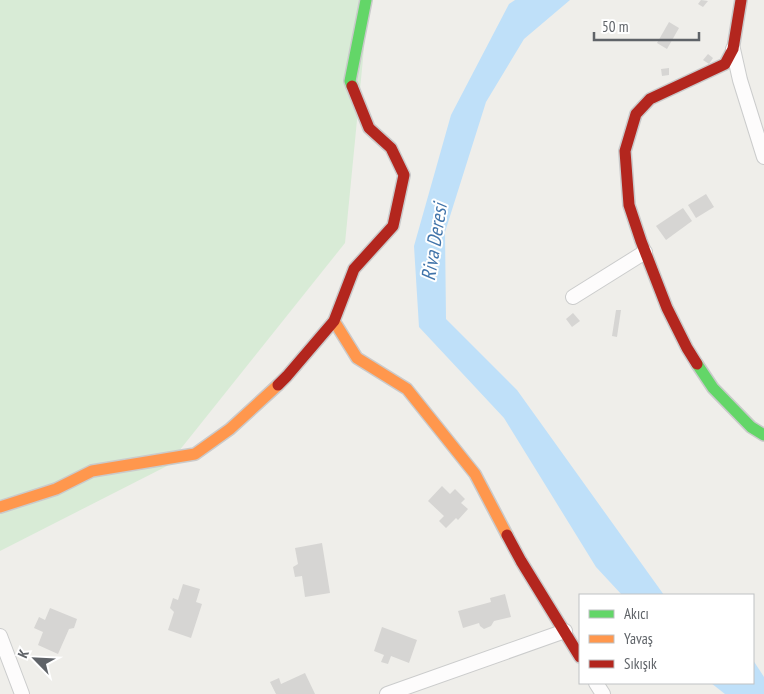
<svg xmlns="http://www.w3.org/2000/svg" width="764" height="694" font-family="'PT Sans Narrow',sans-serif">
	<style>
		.green { fill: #d8ebd6 }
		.water { fill: #bfe0f9 }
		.building { fill: #d6d5d3 }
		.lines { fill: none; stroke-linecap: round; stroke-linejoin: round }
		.street-casing { stroke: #cbcccc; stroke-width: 16 }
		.fast-casing { stroke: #cacacb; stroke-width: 14 }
		.slow-casing { stroke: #cacacb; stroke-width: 14 }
		.jam-casing { stroke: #cacacb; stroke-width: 14 }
		.street { stroke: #fdfcfc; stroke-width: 14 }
		.fast { stroke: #63d668; stroke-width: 11 }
		.slow { stroke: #ff974d; stroke-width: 11 }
		.jam { stroke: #b3261e; stroke-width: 11 }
		.labels { text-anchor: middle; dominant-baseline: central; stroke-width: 4; stroke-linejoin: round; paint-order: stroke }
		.water-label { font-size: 20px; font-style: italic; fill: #4174aa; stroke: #fff }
	</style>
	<rect width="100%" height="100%" fill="#efeeea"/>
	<path class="green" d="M0,0h363l3,28 -21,215 -178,223 -167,85z"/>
	<g class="water">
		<path d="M515,0h55l-46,39 -38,63 -41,130 1,87 71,71 147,205h-42l-26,-28 -92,-149 -85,-91 -5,-81 37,-131 58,-111z"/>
		<path d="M753,660l11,17v17h-39l-14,-11h42z"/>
	</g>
	<g class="building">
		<path d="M701,0l7,1 -5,6 -5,-3z"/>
		<path d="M669,22l10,6 -12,21 -10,-6z"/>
		<path d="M708,54l5,4 -4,6 -6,-4z"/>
		<path d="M669,68v7l-7,1 -1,-7z"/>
		<path d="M706,194l8,13 -18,11 -8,-13z"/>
		<path d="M683,208l9,13 -26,19 -10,-14z"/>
		<path d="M616,310h5l-4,27 -5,-1z"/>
		<path d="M573,313l7,8 -8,6 -6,-8z"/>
		<path d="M442,486l8,8 5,-5 10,10 -4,4 7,6 -10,11 -2,-2 -10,10 -7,-7 5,-5 -16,-15z"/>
		<path d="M322,543l8,50 -25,4 -3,-21 -7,1 -2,-10 5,-3 -3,-16z"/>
		<path d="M183,584l17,5 -4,13 6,2 -11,34 -23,-8 6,-18 -4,-4 3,-10 5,2z"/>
		<path d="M505,594l6,23 -17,4 -3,5 -7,3 -4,-3 -1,-3 -16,5 -5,-17 33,-9 -1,-4z"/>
		<path d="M50,608l27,11 -3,9 -5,1 -11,25 -20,-9 5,-13 -9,-4 5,-11 6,3z"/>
		<path d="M382,627l35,13 -8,23 -18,-7 -3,8 -7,-2 3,-7 -10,-4z"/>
		<path d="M305,673l10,21h-39l-6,-12 9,-4 2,6z"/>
	</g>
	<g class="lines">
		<g class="street-casing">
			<g id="street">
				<path d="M733,49l7,31 24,77"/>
				<path d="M573,297l72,-45"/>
				<path d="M0,636l22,58"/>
				<path d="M596,683l7,11"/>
				<path d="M387,694l178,-63"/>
			</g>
		</g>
		<g class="fast-casing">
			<g id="fast">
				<path d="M352,86l-2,-5 16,-81"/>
				<path d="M697,364l16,24 38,39 13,8"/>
			</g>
		</g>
		<g class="slow-casing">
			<g id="slow">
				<path d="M334,321l23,37 50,31 68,85 32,61"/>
				<path d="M0,507l56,-18 36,-18 103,-17 35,-25 48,-44"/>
			</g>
		</g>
		<g class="jam-casing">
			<g id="jam">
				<path d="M697,364l-10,-16 -20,-40 -26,-67 -12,-36 -4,-54 11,-37 14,-15 75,-35 8,-15 8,-49"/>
				<path d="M278,385l9,-9 47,-55 20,-52 39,-43 11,-51 -13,-27 -22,-20 -17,-42"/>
				<path d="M507,535l14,26 59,96"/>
			</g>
		</g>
		<use href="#street" class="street"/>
		<use href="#fast" class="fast"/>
		<use href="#slow" class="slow"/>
		<use href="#jam" class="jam"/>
	</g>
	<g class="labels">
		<g class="water-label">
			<text transform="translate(434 242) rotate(-81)">Riva Deresi</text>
		</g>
	</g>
	<rect x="579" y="594" width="175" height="90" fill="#ffffff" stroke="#bfc1c3"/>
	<rect x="589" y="610" width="25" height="8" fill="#63d668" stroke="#bfc1c3"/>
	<text x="624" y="619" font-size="15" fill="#5f6368">Akıcı</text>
	<rect x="589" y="635" width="25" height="8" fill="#ff974d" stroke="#bfc1c3"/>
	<text x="624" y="644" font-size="15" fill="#5f6368">Yavaş</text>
	<rect x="589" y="660" width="25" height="8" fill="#b3261e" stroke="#bfc1c3"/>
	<text x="624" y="669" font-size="15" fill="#5f6368">Sıkışık</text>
	<g transform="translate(35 659) rotate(294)" stroke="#ffffff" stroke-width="4" paint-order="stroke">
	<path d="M0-4L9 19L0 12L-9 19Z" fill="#5f6368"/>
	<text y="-8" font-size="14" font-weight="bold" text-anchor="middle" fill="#5f6368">K</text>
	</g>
	<path d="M594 32v8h105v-8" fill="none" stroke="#5f6368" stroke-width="2.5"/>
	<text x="602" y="32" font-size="15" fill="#5f6368" stroke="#ffffff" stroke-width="4" paint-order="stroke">50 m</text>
</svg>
